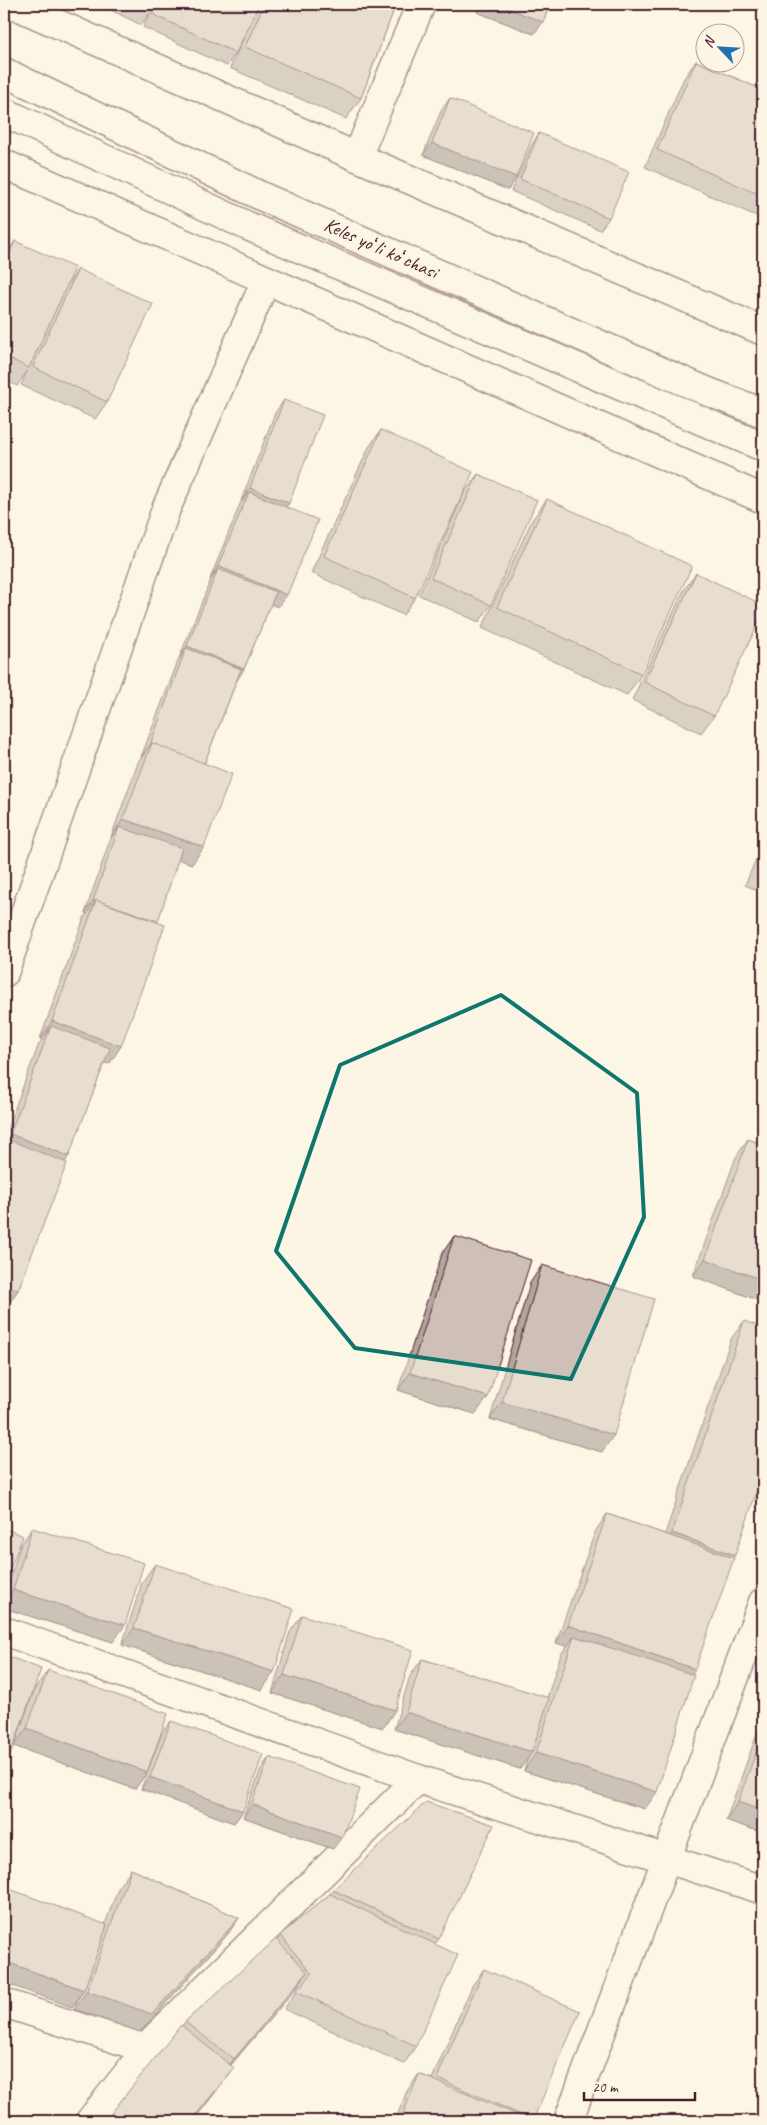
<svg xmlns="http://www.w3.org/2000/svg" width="767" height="2125" font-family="Caveat,sans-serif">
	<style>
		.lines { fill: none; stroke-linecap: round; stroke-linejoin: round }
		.minor-casing { stroke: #4a1f2b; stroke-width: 31 }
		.major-casing { stroke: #4a1f2b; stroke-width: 31 }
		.minor { stroke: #fcf5e5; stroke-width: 28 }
		.major { stroke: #fcf5e5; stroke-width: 28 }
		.wall { fill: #b2a59d; stroke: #4a1f2b }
		.shaded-wall { fill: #918680; stroke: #4a1f2b }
		.building { fill: #cfc0b7; stroke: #4a1f2b }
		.marked { fill: none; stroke: #0f766e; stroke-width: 4; stroke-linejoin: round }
		.labels { text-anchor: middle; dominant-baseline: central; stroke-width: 4.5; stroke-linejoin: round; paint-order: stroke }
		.street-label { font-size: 20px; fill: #4a1f2b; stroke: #fcf5e5 }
	</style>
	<rect width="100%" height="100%" fill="#fcf5e5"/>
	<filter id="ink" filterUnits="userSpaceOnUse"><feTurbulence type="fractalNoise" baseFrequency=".02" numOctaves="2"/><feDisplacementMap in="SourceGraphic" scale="10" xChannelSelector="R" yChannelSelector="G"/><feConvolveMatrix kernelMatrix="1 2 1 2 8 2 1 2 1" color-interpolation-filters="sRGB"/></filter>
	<g filter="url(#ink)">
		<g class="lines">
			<g class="minor-casing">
				<g id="minor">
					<path d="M357,157l64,-153"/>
					<path d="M4,973l162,-464 100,-229"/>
					<path d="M4,1631l414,148 345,111"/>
					<path d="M4,2003l143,46"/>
					<path d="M90,2121l68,-86 260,-256"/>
					<path d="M568,2121l195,-519"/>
				</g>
			</g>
			<g class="major-casing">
				<g id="major">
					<path d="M13,4l344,153 406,174"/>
					<path d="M4,72l259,125 443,194 57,22"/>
					<path d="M4,112l246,115 513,220"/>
					<path d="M4,164l759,335"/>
				</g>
			</g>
			<use href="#minor" class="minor"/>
			<use href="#major" class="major"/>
		</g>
		<g class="wall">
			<path d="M99,4h297l-35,94 -15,21 -116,-51 28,-62 -22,47 -9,13 -84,-39 7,-14 -9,12z"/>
			<path d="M481,4h69l-7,18 -9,12 -57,-22z"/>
			<path d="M696,61l67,29v129l-118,-52 39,-89z"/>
			<path d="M450,98l66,79 -8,13 -85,-35 18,-44z"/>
			<path d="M539,133l70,85 -9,12 -89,-39 20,-45z"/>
			<path d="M15,241l53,43 10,-15 29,133 -12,17 -74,-34 6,-14 -10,15 -13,-7v-122z"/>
			<path d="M284,400l2,107 -8,100 -7,-3 -27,65 -7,11 -33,84v83l-12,17 -14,-5 -21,63 -36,124 -12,18 -4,-2 -40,100 -47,128 -10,15 -4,10v-178l35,-93 3,-4 -2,-1 44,-121 3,-4 -2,-1 25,-73 2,-3h-1l28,-77 3,-3h-1l37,-96 33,-82h-1l30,-75 2,-3h-1l34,-88z"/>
			<path d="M381,430l34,168 -12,17 -92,-42 58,-126z"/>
			<path d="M478,474l13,131 -12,17 -60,-27 46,-104z"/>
			<path d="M547,499l95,175 -15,21 -145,-67 50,-108z"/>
			<path d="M696,573l18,143 -13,17 -69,-33 52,-110z"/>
			<path d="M763,843v50l-18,-8z"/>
			<path d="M748,1139l15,6v157l-70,-26 43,-119z"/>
			<path d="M454,1236l34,161 -13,17 -77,-24 44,-136z"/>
			<path d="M542,1265l60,187 -112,-33 40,-136z"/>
			<path d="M744,1321l-11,237 -88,251 -121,-38 4,-14 -8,12 -126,-40 16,-53 12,-17 125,39 14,-44 6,-8 -11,-3 39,-111 12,-18 58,20 66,-195z"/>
			<path d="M32,1528l81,114 -109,-34v-9l16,-53z"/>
			<path d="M155,1564l107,126 -140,-45 20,-63z"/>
			<path d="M302,1615l93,95 -12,18 -111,-35 18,-61z"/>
			<path d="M48,1670l99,102 -12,17 -121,-43 21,-58z"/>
			<path d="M763,1717v116l-37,-13z"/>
			<path d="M171,1721l72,90 -9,12 -93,-34 21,-56z"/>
			<path d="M269,1757l64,92 -90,-32 18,-48z"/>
			<path d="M131,1869l108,49 -12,17 -87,97 -66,-23 4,-11 -6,9 33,-83 14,-38z"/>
			<path d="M333,1890l106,49 -4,5 -19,102 -12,18 -120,-55 14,-20 -2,-2 -65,78 -10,20 -28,36h-88l80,-99 92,-82 3,-5 50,-41z"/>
			<path d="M484,1969l49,151 -1,1h-137l12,-30 12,-17 13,5 40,-93z"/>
		</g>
		<g class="shaded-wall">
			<path d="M483,4h14l46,18 -9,12 -57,-22z"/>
			<path d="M432,143l84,34 -8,13 -85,-35z"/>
			<path d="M250,488l39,15 -9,13 -31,-24 -7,9h-1z"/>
			<path d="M218,566l69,29 -9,12 -65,-26 5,-12 -7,10h-1z"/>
			<path d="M187,646l57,23 -8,13 -50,-34 -7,11z"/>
			<path d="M150,745l-8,12h-1z"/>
			<path d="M123,819l81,28 -12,17 -77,-26 4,-11 -7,10h-1z"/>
			<path d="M93,901h3l-9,13 -2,-1z"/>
			<path d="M52,1021l69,25 -12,18 -64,-23 6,-15 -9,14 -2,-1z"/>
			<path d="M10,1134l59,22 -12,18 -48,-34 -5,8v-4z"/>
			<path d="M705,1259l58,21v22l-70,-26z"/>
			<path d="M4,1285l14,5 -12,18 -2,-1z"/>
			<path d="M410,1373l78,24 -13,17 -77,-24z"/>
			<path d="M502,1402l112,33 -12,17 -112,-33z"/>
			<path d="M672,1533l63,22 -12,17 -64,-21z"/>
			<path d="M13,1590l112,35 -12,17 -109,-34v-5z"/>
			<path d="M568,1625l127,44 -12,18 -109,-51 -7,10 -11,-3z"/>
			<path d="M134,1628l140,44 -12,18 -140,-45z"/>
			<path d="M284,1675l111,35 -12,18 -111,-35z"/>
			<path d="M406,1712l126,40 -12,17 -126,-40z"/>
			<path d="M27,1728l120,44 -12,17 -121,-43z"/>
			<path d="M536,1753l121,39 -12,17 -121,-38z"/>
			<path d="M4,1756l5,2 -5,8z"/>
			<path d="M150,1777l93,34 -9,12 -93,-34z"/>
			<path d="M738,1802l25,9v22l-37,-13z"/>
			<path d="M252,1804l90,33 -9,12 -90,-32z"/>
			<path d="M239,1918l-12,17 -87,97 -66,-23 13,-18z"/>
			<path d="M4,1961l80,29 -12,17 -68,-24z"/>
			<path d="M307,1972l-12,18 -74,86 13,-17z"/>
			<path d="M234,2068l-13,17 -28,36h-2z"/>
		</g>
		<g class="building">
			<path d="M145,4h10l-2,4z"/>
			<path d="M157,4h102l-23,49 -84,-39z"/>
			<path d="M264,4h132l-35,94 -116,-51z"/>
			<path d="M497,4h53l-7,18z"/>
			<path d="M696,61l67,29v106l-106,-46z"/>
			<path d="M450,98l84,35 -18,44 -84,-34z"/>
			<path d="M539,133l90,39 -20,46 -89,-39z"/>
			<path d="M4,236l7,3 -7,16z"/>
			<path d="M15,241l60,27 -46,100 -25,-12v-90z"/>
			<path d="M78,269l75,35 -46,98 -74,-35z"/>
			<path d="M284,400l39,15 -34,88 -39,-15z"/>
			<path d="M381,430l92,42 -58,126 -91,-42z"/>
			<path d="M478,474l59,26 -46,105 -60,-27z"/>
			<path d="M249,492l69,28 -31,75 -69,-29z"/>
			<path d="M547,499l145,67 -50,108 -145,-67z"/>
			<path d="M218,569l58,23 -32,77 -57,-23z"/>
			<path d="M696,573l67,32v8l-49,103 -70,-34z"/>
			<path d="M186,648l55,21 -37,95 -52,-21 -2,2z"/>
			<path d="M152,743l80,31 -28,73 -81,-28z"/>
			<path d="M119,827l63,21 -24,73 -62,-21v1h-3z"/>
			<path d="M763,853v18l-6,-3z"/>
			<path d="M96,900l69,25 -44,121 -69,-25z"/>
			<path d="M51,1026l59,22 -41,108 -59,-22z"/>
			<path d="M748,1139l15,6v135l-58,-21z"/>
			<path d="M9,1140l58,23 -49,127 -14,-5v-132z"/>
			<path d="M454,1236l77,24 -43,137 -78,-24z"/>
			<path d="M542,1265l112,34 -40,136 -112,-33z"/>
			<path d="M4,1290l8,4 -8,21z"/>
			<path d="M744,1321l19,7v145l-28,82 -63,-22z"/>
			<path d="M607,1514l127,44 -39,111 -127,-44z"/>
			<path d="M4,1528l19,8 -19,48z"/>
			<path d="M32,1528l112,35 -19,62 -112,-35z"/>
			<path d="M155,1564l139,45 -20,63 -140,-44z"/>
			<path d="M302,1615l111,35 -18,60 -111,-35z"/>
			<path d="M574,1636l120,39 -37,117 -121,-39z"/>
			<path d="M4,1655l37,14 -32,89 -5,-2z"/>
			<path d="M422,1659l127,39 -17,54 -126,-40z"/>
			<path d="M48,1670l120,44 -21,58 -120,-44z"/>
			<path d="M171,1721l92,33 -20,57 -93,-34z"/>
			<path d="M763,1733v78l-25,-9z"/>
			<path d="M269,1757l91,32 -18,48 -90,-33z"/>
			<path d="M426,1802l68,23 -55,114 -106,-49z"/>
			<path d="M131,1869l108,49 -87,96 -65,-23z"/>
			<path d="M4,1887l103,38 -23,65 -80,-29z"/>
			<path d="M330,1894l128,61 -42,91 -120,-55 16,-17 -32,-39z"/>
			<path d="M276,1939l31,33 -73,87 -49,-37z"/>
			<path d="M484,1969l96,42 -47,109 -96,-42z"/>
			<path d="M181,2025l53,43 -43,53h-86z"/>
			<path d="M419,2074l113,47h-132z"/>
		</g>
	</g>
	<path d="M0 0H767V2125H0ZM501,995l136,98 7,124 -73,162 -216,-31 -79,-97 64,-186z" fill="#fcf5e5" fill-opacity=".55" fill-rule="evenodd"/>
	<path class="marked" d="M501,995l136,98 7,124 -73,162 -216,-31 -79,-97 64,-186z"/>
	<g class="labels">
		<g class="street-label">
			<text transform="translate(381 248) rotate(24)">Keles yoʻli koʻchasi</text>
		</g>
	</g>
	<rect width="767" height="2125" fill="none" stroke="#fcf5e5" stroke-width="20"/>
	<rect x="10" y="10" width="747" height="2105" fill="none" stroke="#4a1f2b" stroke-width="2" filter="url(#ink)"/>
	<g transform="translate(720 48) rotate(295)"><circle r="24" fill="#fcf5e5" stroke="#b59f9b"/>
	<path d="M0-4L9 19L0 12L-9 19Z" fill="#1f6fb2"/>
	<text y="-8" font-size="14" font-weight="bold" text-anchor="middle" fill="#4a1f2b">N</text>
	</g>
	<path d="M584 2092v8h111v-8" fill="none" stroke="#4a1f2b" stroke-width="2.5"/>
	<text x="592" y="2092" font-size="15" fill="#4a1f2b" stroke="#fcf5e5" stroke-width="4" paint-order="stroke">20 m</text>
</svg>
